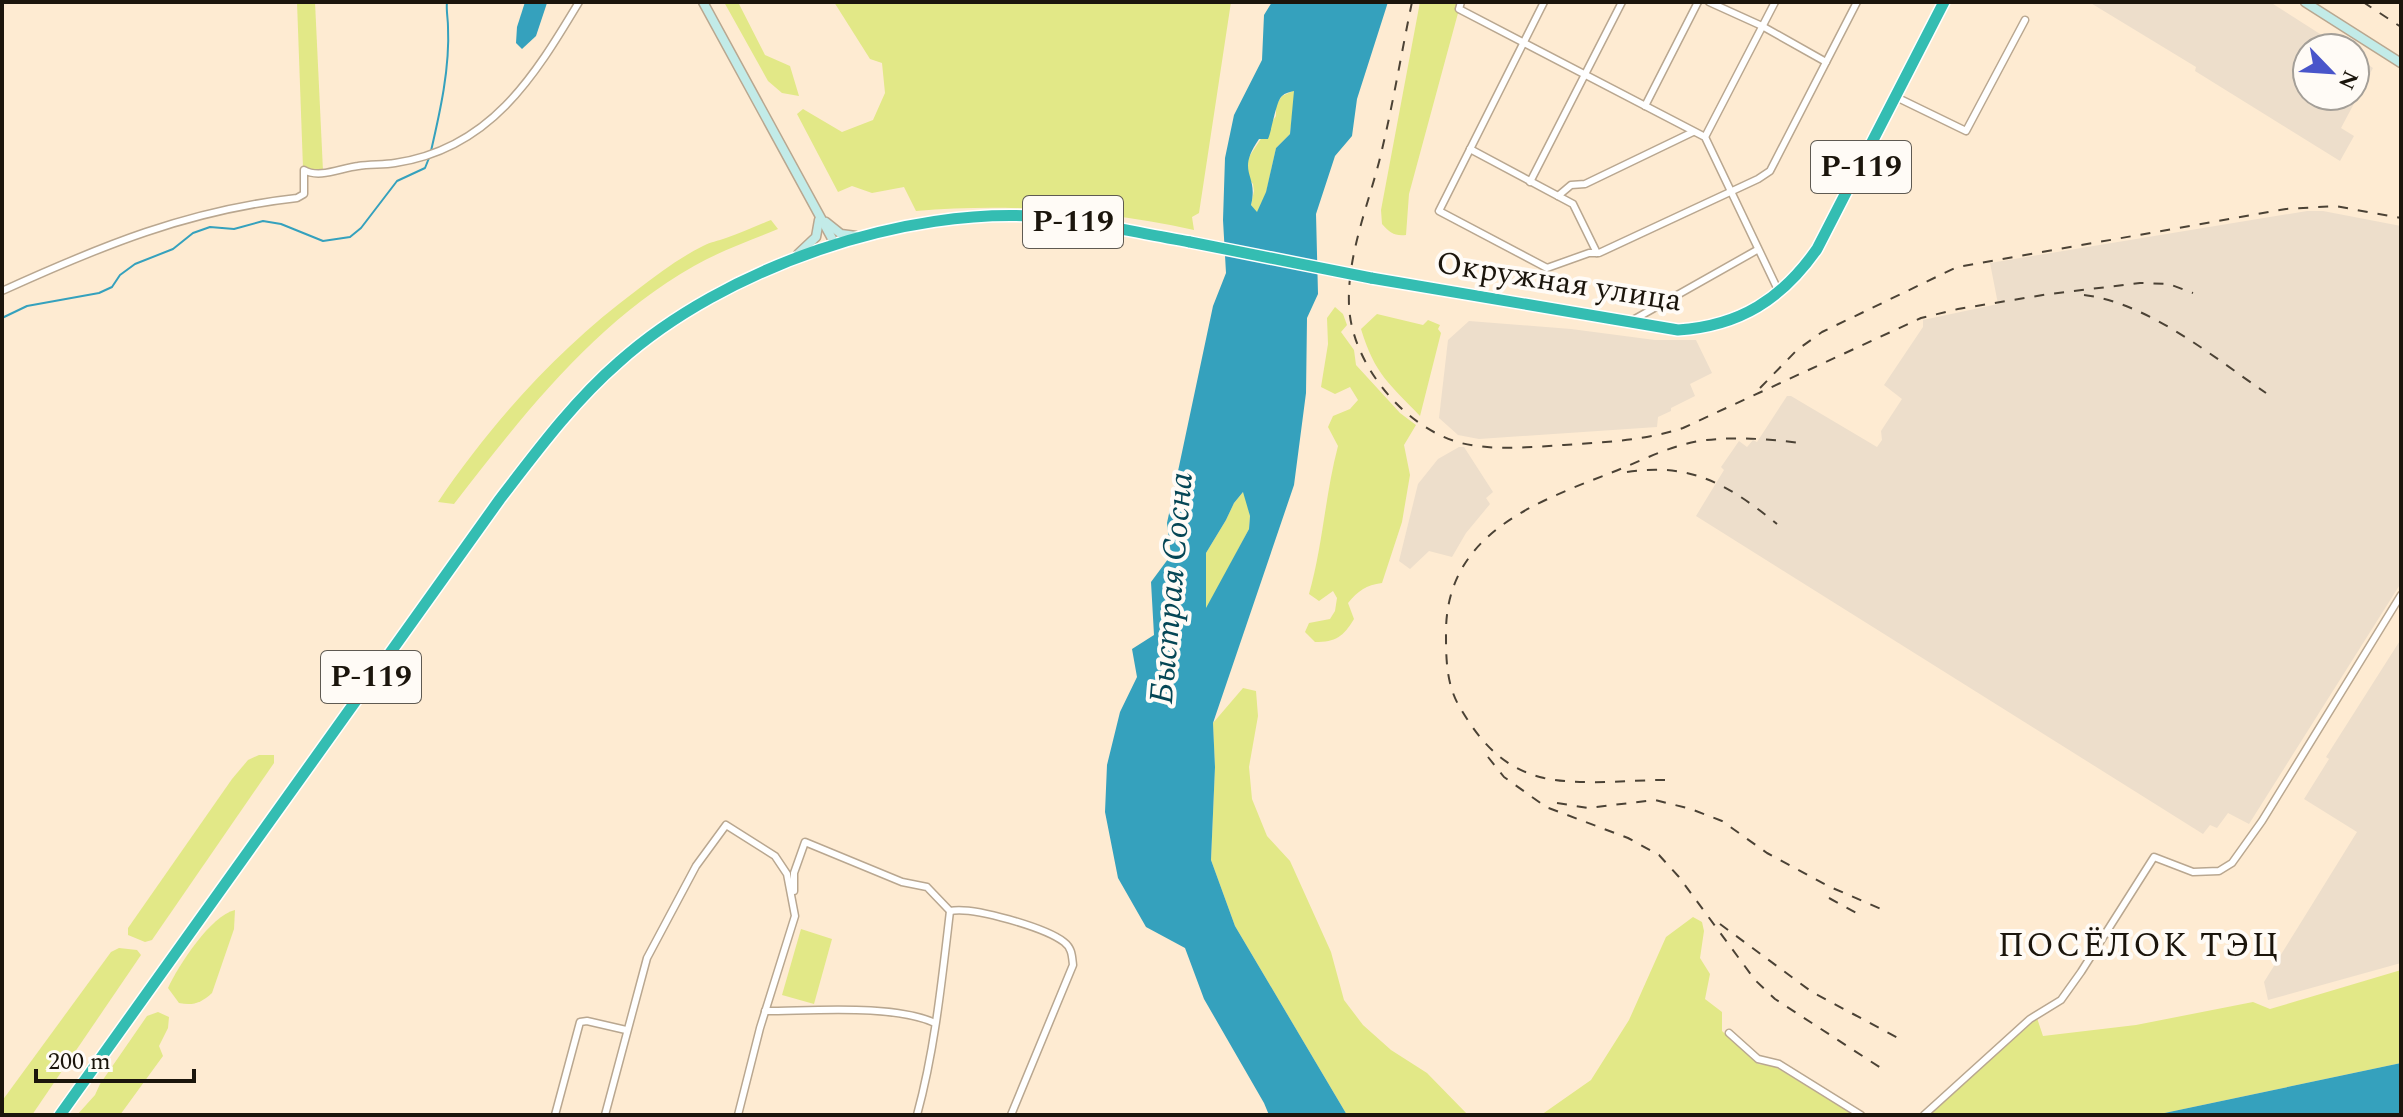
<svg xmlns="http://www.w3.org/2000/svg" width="2403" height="1117" font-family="Spectral,serif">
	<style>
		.industrial { fill: #eddecb }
		.green { fill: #e2e887 }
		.water { fill: #35a1bd; fill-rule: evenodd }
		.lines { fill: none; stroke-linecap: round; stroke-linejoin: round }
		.stream { stroke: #35a1bd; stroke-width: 2 }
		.street-casing { stroke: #b9a790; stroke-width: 9 }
		.secondary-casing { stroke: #b9a790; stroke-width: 11 }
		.highway-casing { stroke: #fff; stroke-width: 14 }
		.street { stroke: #fff; stroke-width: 6 }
		.secondary { stroke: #c2ebe8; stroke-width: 8 }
		.highway { stroke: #34bdb2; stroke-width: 11 }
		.rail { stroke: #4b4235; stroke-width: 2; stroke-dasharray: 10 10; stroke-linecap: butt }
		.highway-bridge-casing { stroke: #fff; stroke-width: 14; stroke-linecap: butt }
		.highway-bridge { stroke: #34bdb2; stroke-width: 11 }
		.labels { text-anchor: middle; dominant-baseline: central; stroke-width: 8; stroke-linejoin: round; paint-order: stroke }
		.shield { fill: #fffbf6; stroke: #5f5a52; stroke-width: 2 }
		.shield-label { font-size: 30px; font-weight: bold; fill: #1b150c }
		.street-label { font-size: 32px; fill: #1b150c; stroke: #fffbf6 }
		.water-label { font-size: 34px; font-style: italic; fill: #054655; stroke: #fffbf6 }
		.neighbourhood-label { font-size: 34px; letter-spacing: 2px; fill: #1b150c; stroke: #fffbf6 }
	</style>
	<rect width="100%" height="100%" fill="#feebd2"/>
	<g class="industrial">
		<path d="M2089,2h181l72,46h-35v48h48v-40l18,12 -32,60 13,8 -14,25 -145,-90 1,-4z"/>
		<path d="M2307,211h16l78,15v357l-152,241 -21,-11 -11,15 -7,-3 -7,9 -507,-318 28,-46 -3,-3 18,-26 8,6 6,-7 4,2 30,-46h4l86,51 5,-7 -1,-9 21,-32 -18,-14 39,-58v-7l75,-16 -8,-41z"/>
		<path d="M1469,321l102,8 84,11h41l16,33 -22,11 5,12 -24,12v3l-13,6 -1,10 -178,12 -21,-4 -19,-17 9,-78z"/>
		<path d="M1459,447h5l29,45 -7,6 4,6 -24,29 -14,24 -23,-6 -19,18 -11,-8 19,-77 20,-25z"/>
		<path d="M2401,639v324l-133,37 -4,-18 93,-150 -53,-33 25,-40 -3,-2z"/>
	</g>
	<g class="green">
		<path d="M297,2h18l8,169 -20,-3z"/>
		<path d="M724,2h14l27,53 25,11 9,30 -17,-3 -14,-12z"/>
		<path d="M822,2h409l-32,211 -7,4 2,13c-93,-20 -184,-27 -278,-19l-12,-24 -32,6 -20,-7 -14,6 -41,-78 6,-5 39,23 31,-12 12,-27 -3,-30 -12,-4 -36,-57 -11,2z"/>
		<path d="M1420,2h41l-52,192 -3,41c-12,1 -16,-2 -24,-11l-1,-14z"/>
		<path d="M1295,90l-5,44 -14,14 -10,45 -9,20 -6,-8 3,-14 -1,-7 -5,-6 -1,-18 29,-44v-11l6,-9z"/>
		<path d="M771,220l7,9c-28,12 -58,22 -84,37 -99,56 -172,150 -240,238l-16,-2c54,-80 121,-154 199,-212 21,-16 42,-32 66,-44 7,-4 15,-5 23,-8 15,-5 30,-12 45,-18z"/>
		<path d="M1335,307l8,7 4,11 -6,7 13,18 2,15 44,48 16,12 -12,20 6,30 -8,47 -20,61c-16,2 -24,8 -34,20l6,16c-11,18 -18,23 -39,23l-10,-10 4,-9 21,-4 5,-8 2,-13 -4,-7 -14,10 -10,-7c14,-49 16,-99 29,-148l-10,-19 5,-11 17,-7 8,-9 -8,-13 -15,7 -14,-7 7,-43 -1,-26z"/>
		<path d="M1377,314l46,11 5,-5 12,5 -2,4 3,4 -21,83c-31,-33 -45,-41 -59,-87z"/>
		<path d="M1244,491l6,25 -1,13 -43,81v-57l20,-33 8,-17z"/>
		<path d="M1243,688l13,3 2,25 -9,51 3,32 15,37 23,25 41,91 13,48 19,25 28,25 36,23 41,42h-121l-112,-189 -24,-66 4,-93 -2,-44z"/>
		<path d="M259,755h15v8l-122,177 -7,2 -17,-7v-7l104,-149 16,-19z"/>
		<path d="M235,910l-1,19 -22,64c-11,10 -19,13 -33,10l-11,-15c10,-22 43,-73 67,-78z"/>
		<path d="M1693,917l9,5 2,9 -4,27 10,16 -5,25 17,13v19l36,33 16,2 80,49h-313l50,-35 38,-60 37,-83z"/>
		<path d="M801,929l31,10 -18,65 -32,-9z"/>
		<path d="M119,948l18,2 4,5 -109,160h-30v-14l109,-149z"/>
		<path d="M2401,970v93l-246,52h-227l109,-97 6,18 93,-11 117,-23 17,7z"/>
		<path d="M158,1012l11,5 -1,11 -9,18 4,10 -43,59h-43l18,-20 5,-11 47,-68z"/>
	</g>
	<g class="water">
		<path d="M525,2l22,1 -11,33 -14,13 -6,-6 1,-16z"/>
		<path d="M1272,2h116l-31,97 -5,37 -17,20 -19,58 2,80 -11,24 -1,75 -12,92 -81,238 2,44 -4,93 24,66 112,189h-78l-5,-12 -60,-104 -19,-51 -39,-21 -28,-49 -13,-66 2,-47 13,-53 17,-35 -5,-28 22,-14 -3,-53 20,-27 -4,-32 46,-217 13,-33 -3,-53 2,-62 9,-43 28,-55 2,-45zM1294,91l-4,43 -14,14 -10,44 -9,20 -6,-7c8,-32 -16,-31 8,-66h9c4,-9 8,-38 14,-43 3,-3 8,-4 12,-5zM1243,492l7,24 -1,13 -43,79v-55l20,-33 8,-17z"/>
		<path d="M2401,1063v52h-246z"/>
	</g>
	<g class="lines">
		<g class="stream">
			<path d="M431,151c9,-39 19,-83 17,-124 0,-9 -2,-16 -1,-25"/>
			<path d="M2,318l25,-12 72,-13 13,-6 8,-12 15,-11 38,-15 20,-16 17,-6 24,2 29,-8 18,3 42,17 27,-4 11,-9 36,-47 28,-13 4,-10"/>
		</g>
		<g class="street-casing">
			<g id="street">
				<path d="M1461,2l-2,7 246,128 74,155"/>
				<path d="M1544,2l-105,209 108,57 42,-15h10l159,-74 12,-8 87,-169"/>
				<path d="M1709,2l53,24 64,36"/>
				<path d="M1896,97l70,34 59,-111"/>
				<path d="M1645,106l53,-104"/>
				<path d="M1705,137l70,-135"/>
				<path d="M1470,149l88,47 13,-11 14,-1 108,-52"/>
				<path d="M1530,182l92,-180"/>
				<path d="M1558,196l15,8 24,49"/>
				<path d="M2,291c99,-45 186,-81 295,-93l7,-4v-24c15,9 37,-2 54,-4 12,-2 25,-1 37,-3 95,-14 139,-86 184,-161"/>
				<path d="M1633,320l124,-70"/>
				<path d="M794,891v-18l11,-31 97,40 25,5 23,24"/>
				<path d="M950,911c23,-5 96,17 114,31 8,6 8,14 9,23l-62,150"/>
				<path d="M765,1011c48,0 128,-7 170,12"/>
				<path d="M1729,1033l29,26 21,5 82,51"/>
				<path d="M555,1115l25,-93 7,-1 39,9"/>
				<path d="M605,1115l42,-157 49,-92 30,-41 49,31 12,18 8,42 -35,112 -22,87"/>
				<path d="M917,1115c18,-66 25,-136 33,-204"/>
				<path d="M1924,1115l106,-96 31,-19 20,-28 73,-115 39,15 26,-1 13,-8 30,-42 139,-226"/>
			</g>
		</g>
		<g class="secondary-casing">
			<g id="secondary">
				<path d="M703,2l132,242"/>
				<path d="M2305,2l96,61"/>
				<path d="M826,222l15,12 15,2"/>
				<path d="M798,254l18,-17 3,-17"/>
			</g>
		</g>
		<g class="highway-casing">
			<g id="highway">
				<path d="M1371,278l307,52c62,-4 104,-31 139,-81l127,-247"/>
				<path d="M60,1115l440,-616c37,-48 73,-97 119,-137 105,-94 286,-157 427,-145 48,5 96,17 144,25"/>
			</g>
		</g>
		<use href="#street" class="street"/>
		<use href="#secondary" class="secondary"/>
		<use href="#highway" class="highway"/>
		<g class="rail">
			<path d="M1412,2c-11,53 -20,108 -33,160 -12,46 -32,95 -30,143 2,58 55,123 112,138 33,8 69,4 103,2 40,-3 80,-4 119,-17l238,-110 37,-9 91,-15 91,-11 29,1 24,9"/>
			<path d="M2363,2l38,25"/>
			<path d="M2084,295c65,8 129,62 182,98"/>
			<path d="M1760,388l37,-38 25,-18 135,-65 329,-58 49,-3 66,12"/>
			<path d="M1627,472c64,-10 102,13 150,52"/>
			<path d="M1488,757l16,20 42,30 82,31 31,17 20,22 76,103 20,19 112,73"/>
			<path d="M1665,780c-39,0 -83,6 -121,-2 -39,-9 -62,-34 -82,-67 -15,-23 -16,-48 -16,-75 -2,-102 88,-133 167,-164 28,-11 56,-26 86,-31 35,-5 68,-2 102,2"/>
			<path d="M1557,803l31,5 67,-8 36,9 31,12 45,32 61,33 53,23"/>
			<path d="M1829,898l31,17"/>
			<path d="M1720,924l92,68 86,46"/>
		</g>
		<g class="highway-bridge-casing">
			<path id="highway-bridge" d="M1190,242l181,36"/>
		</g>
		<use href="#highway-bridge" class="highway-bridge"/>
	</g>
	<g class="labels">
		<g class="shield">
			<rect x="1811" y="141" width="100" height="52" rx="6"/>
			<rect x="1023" y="196" width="100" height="52" rx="6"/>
			<rect x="321" y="651" width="100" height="52" rx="6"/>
		</g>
		<g class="shield-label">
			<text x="1861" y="167">Р-119</text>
			<text x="1073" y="222">Р-119</text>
			<text x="371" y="677">Р-119</text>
		</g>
		<g class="street-label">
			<text transform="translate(1559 282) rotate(9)">Окружная улица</text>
		</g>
		<g class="water-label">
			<text transform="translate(1172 588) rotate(-85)">Быстрая Сосна</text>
		</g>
		<g class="neighbourhood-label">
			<text x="2139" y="946">ПОСЁЛОК ТЭЦ</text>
		</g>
	</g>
	<rect width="2403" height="1117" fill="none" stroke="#1b150c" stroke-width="8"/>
	<g transform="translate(2331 72) rotate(115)"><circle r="38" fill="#fffbf6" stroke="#a49f98" stroke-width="2"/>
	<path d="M0-6L14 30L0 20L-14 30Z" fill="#4955ca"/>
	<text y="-12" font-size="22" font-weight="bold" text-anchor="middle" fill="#1b150c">N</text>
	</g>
	<path d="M36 1069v12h158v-12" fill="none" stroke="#1b150c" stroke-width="4"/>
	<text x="48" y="1069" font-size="24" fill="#1b150c" stroke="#fffbf6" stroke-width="6" paint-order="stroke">200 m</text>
</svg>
